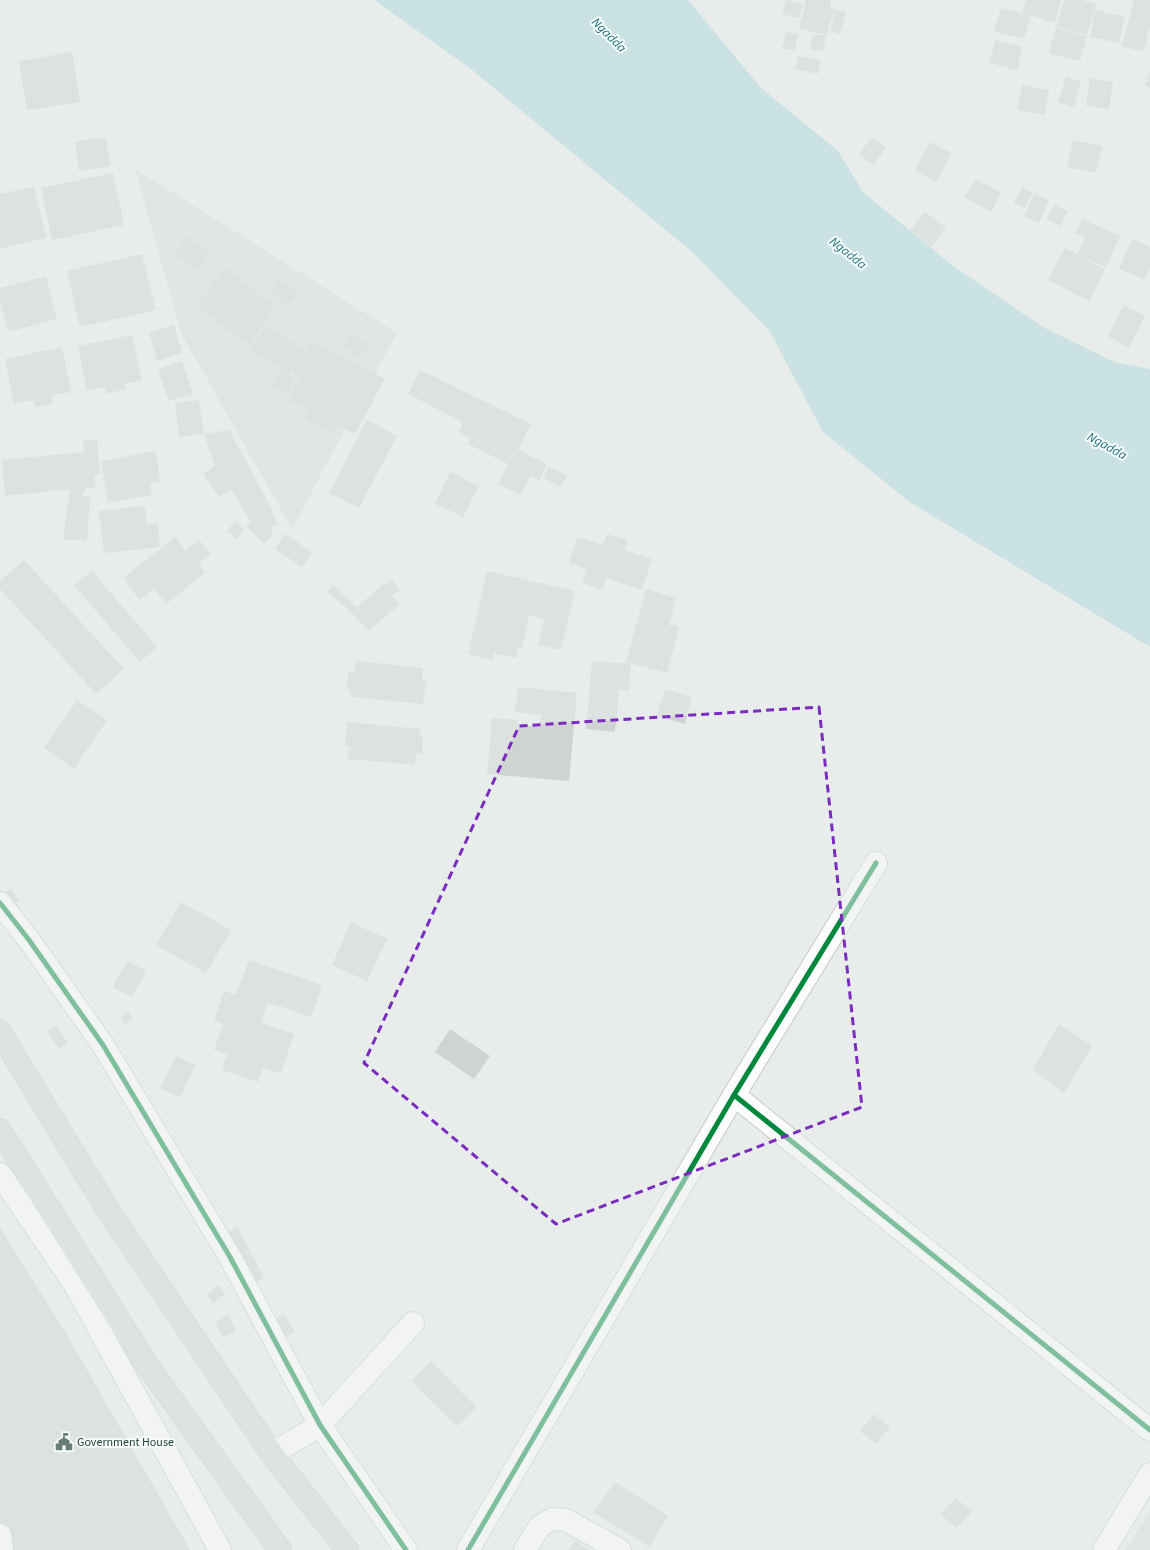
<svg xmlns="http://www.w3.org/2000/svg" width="1150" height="1550" font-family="'Source Sans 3',sans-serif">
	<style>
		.built { fill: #d6dedb }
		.water { fill: #a9d4db }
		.building { fill: #cfd4d2 }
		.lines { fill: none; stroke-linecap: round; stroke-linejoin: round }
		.minor-casing { stroke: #c5cac8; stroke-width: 24 }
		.major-casing { stroke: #c3ccc9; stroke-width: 24 }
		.minor { stroke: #fcfcfc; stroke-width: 22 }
		.major { stroke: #cfd7d5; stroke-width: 22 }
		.cycleway-casing { stroke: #f7fbf9; stroke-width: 8 }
		.cycleway { stroke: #00873e; stroke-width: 5 }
		.marked { fill: none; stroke: #7b2cbf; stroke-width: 3; stroke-dasharray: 8 5; stroke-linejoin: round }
		.labels { text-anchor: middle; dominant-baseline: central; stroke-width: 4; stroke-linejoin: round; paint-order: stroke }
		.poi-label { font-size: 12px; fill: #24423a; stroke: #f7fbf9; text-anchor: start }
		.water-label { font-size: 13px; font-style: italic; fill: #1c6f80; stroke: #f7fbf9 }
	</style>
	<rect width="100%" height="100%" fill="#e8edeb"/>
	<g class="built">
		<path d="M135,169l262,164 -105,196 -111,-196z"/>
		<path d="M1150,1511v39h-25z"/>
	</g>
	<path class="water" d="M374,0h314l73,88 77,63 25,41 90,74 90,61 71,35 36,7v278l-239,-144 -88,-71 -54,-102 -78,-79 -220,-182z"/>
	<g class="building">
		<path d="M786,0l17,4 -4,14 -17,-4z"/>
		<path d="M806,0h25l-1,7 -5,-1 9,3 -7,26 -28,-6z"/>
		<path d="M1026,0h35l-6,23 -24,-8 -7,24 -30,-8 7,-23 26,7 -5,-2z"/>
		<path d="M1064,0h18l14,4 -9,31 -30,-9z"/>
		<path d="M1134,0h16v27l-7,25 -21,-6z"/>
		<path d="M835,10l11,2 -6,22 -10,-3z"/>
		<path d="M1095,10l30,7 -6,26 -29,-6z"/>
		<path d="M1056,27l31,9 -7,25 -31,-8z"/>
		<path d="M786,32l12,2 -3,17 -13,-3z"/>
		<path d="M813,34l13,2 -3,16 -13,-3z"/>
		<path d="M995,40l27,7 -5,23 -27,-7z"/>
		<path d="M72,52l8,50 -53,8 -8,-49z"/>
		<path d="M798,56l23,5 -3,13 -23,-5z"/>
		<path d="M1150,71v17l-5,-2z"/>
		<path d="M1066,77l15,4 -7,26 -16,-5z"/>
		<path d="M1090,78l23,4 -4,27 -23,-3z"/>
		<path d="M1022,85l27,5 -4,25 -27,-5z"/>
		<path d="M106,137l4,29 -31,5 -4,-29z"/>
		<path d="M871,137l15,10 -12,18 -15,-10z"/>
		<path d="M1073,140l29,6 -6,27 -29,-6z"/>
		<path d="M930,142l21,11 -15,29 -21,-11z"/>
		<path d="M113,173l11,52 -72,15 -11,-52z"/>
		<path d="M976,179l25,14 -10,19 -26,-15z"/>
		<path d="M34,187l12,51 -46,11v-55z"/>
		<path d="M1023,187l9,6 -8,15 -10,-6z"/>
		<path d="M1034,194l15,6 -10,23 -15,-6z"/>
		<path d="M1054,205l14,6 -7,15 -14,-7z"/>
		<path d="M925,212l21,16 -15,19 -21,-17z"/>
		<path d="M1082,219l38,17 -14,31 -29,-12 8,-18 -10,-4z"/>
		<path d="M188,236l22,16 -14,18 -22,-16z"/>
		<path d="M1132,239l18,8v21l-5,12 -26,-11z"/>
		<path d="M1065,248l40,22 -16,31 -41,-21z"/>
		<path d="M142,254l14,56 -76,17 -13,-56z"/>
		<path d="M225,268l50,38 -27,39 -52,-39z"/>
		<path d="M46,276l11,43 -49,13 -8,-30v-14z"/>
		<path d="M279,278l18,15 -10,12 -17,-15z"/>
		<path d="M1124,305l21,11 -16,32 -21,-12z"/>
		<path d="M174,325l8,28 -25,8 -8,-28z"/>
		<path d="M266,326l38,24 -15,24 -38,-24z"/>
		<path d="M352,333l17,13 -10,13 -17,-14z"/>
		<path d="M132,335l10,45 -18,4 2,5 -20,5 -1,-7 -18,4 -9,-45z"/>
		<path d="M310,340l75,39 -30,55 -19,-10 -4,10 -27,-15 4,-8 -20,-11 12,-24 -8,-4z"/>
		<path d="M62,347l9,45 -19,3 1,8 -18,4 -2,-7 -19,4 -9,-45z"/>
		<path d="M182,361l11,33 -24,7 -11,-32z"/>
		<path d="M420,370l111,54 -13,26 29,14 -8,16 -9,-4 -9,19 -23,-11 10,-20 -40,-20 3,-6 -12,-6 4,-10 -55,-28z"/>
		<path d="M279,371l16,8 -6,14 -17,-7z"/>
		<path d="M199,400l5,34 -25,3 -4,-34z"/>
		<path d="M367,420l30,16 -38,72 -30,-15z"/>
		<path d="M229,430l40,74 9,20 -8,3 3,8 -9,9 -17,-18 4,-4 -20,-33 -12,8 -16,-23 12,-8 -11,-32z"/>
		<path d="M97,440l3,34 -6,1 2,12 -11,1 -3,8 8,1 -3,44 -24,-2 7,-50 -65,7 -3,-36 82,-8 -1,-11z"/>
		<path d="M156,451l4,30 -10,2 2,12 -44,7 -7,-41z"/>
		<path d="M549,466l18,10 -6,11 -18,-9z"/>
		<path d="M450,472l29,14 -16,31 -28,-13z"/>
		<path d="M145,506l2,18 11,-1 2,24 -56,6 -5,-42z"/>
		<path d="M235,521l9,8 -8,10 -9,-8z"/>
		<path d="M285,534l27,18 -10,15 -27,-18z"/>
		<path d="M607,534l21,6 -4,10 28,9 -10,31 -36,-12 -3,12 -21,-7 5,-14 -18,-6 8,-26 26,8z"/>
		<path d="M175,537l10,14 14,-11 12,14 -13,10 7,9 -39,31 -12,-15 -14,11 -17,-22z"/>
		<path d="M24,560l100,109 -28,25 -96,-105v-8z"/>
		<path d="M92,571l65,76 -17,15 -66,-77z"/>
		<path d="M487,571l88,20 -14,59 -23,-5 6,-26 -15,-4 -7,33 -4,-1 -2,11 -22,-5 -1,7 -25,-6z"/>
		<path d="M392,580l8,10 -8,6 7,9 -31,26 -17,-19 -24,-20 6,-7 24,22 28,-24 1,2z"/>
		<path d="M646,589l30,9 -7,27 10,2 -12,46 -41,-11z"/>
		<path d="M356,661l67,7 -1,13h4l-3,23 -72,-7v-7l-4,-2 2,-16 6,1z"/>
		<path d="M592,661l39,3 -2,27 -10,-1 -4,42 -29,-3z"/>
		<path d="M518,687l59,6 -8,88 -82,-7 5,-56 26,2 -1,5 23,2 1,-12 -26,-3z"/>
		<path d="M665,689l27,8 -7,27 -28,-8z"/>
		<path d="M77,700l30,20 -33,49 -30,-21z"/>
		<path d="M347,722l73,7 -1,6 4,2 -1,17 -6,-1 -1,12 -67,-6 1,-13h-4z"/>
		<path d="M11,889l8,11 -11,7 -8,-11z"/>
		<path d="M181,902l50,28 -25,43 -50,-28z"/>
		<path d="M351,922l36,17 -20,42 -35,-16z"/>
		<path d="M249,960l73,25 -11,32 -43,-15 -7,21 33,11 -13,40 -18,-7 -5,15 -36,-12 5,-16 -13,-4 9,-26 -9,-3 10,-30 12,4z"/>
		<path d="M127,961l19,10 -14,26 -19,-10z"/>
		<path d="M128,1012l5,6 -8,7 -5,-7z"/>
		<path d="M1059,1024l33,22 -28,47 -31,-23z"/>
		<path d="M56,1026l12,17 -9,6 -12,-17z"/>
		<path d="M450,1029l40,27 -16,23 -39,-27z"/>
		<path d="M176,1056l20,9 -16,32 -20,-9z"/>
		<path d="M238,1227l26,51 -15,8 -26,-51z"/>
		<path d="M0,1228l67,107 123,215h-190z"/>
		<path d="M219,1285l6,9 -12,9 -6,-9z"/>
		<path d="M284,1314l11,17 -11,7 -11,-17z"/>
		<path d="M229,1315l7,16 -13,6 -8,-15z"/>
		<path d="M431,1361l45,46 -19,19 -46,-45z"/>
		<path d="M874,1414l16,13 -14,17 -16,-13z"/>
		<path d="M615,1482l53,34 -18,31 -57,-35z"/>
		<path d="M955,1498l17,13 -15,17 -16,-13z"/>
		<path d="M575,1541l15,9h-22z"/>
	</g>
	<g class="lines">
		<g class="minor-casing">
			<g id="minor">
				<path d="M0,903l29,37 74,105 127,212 90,168 86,125"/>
				<path d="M734,1095l416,335"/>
				<path d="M0,1174l75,111 145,265"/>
				<path d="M272,1454l48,-29 93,-102"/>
				<path d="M0,1535l2,15"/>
				<path d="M468,1550l266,-455 142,-232"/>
				<path d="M525,1550l14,-23 13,-8 14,1 54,30"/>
				<path d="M1104,1550l46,-76"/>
			</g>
		</g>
		<g class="major-casing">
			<g id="major">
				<path d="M0,1032l106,175 166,247 75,96"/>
				<path d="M0,1130l147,235 133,185"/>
			</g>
		</g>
		<use href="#minor" class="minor"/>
		<use href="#major" class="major"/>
		<g class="cycleway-casing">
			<g id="cycleway">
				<path d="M0,903l29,37 74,105 127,212 90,168 86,125"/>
				<path d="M734,1095l416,335"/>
				<path d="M468,1550l266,-455 142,-232"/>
			</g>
		</g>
		<use href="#cycleway" class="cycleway"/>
	</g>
	<path d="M0 0H1150V1550H0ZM819,707l43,400 -306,117 -192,-161 155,-337z" fill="#e8edeb" fill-opacity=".55" fill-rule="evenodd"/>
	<path class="marked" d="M819,707l43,400 -306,117 -192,-161 155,-337z"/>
	<defs>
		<g id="civic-bare" transform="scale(1.38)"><path d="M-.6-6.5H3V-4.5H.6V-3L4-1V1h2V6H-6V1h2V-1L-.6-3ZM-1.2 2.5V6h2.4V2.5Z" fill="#697e78" stroke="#f7fbf9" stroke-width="2.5" paint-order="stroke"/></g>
	</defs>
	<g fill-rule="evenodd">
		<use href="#civic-bare" x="64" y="1442"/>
	</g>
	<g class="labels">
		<g class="poi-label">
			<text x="77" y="1442">Government House</text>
		</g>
		<g class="water-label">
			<text transform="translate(609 35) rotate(45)">Ngadda</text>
			<text transform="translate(848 253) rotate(39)">Ngadda</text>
			<text transform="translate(1107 446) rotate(29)">Ngadda</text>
		</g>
	</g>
</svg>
